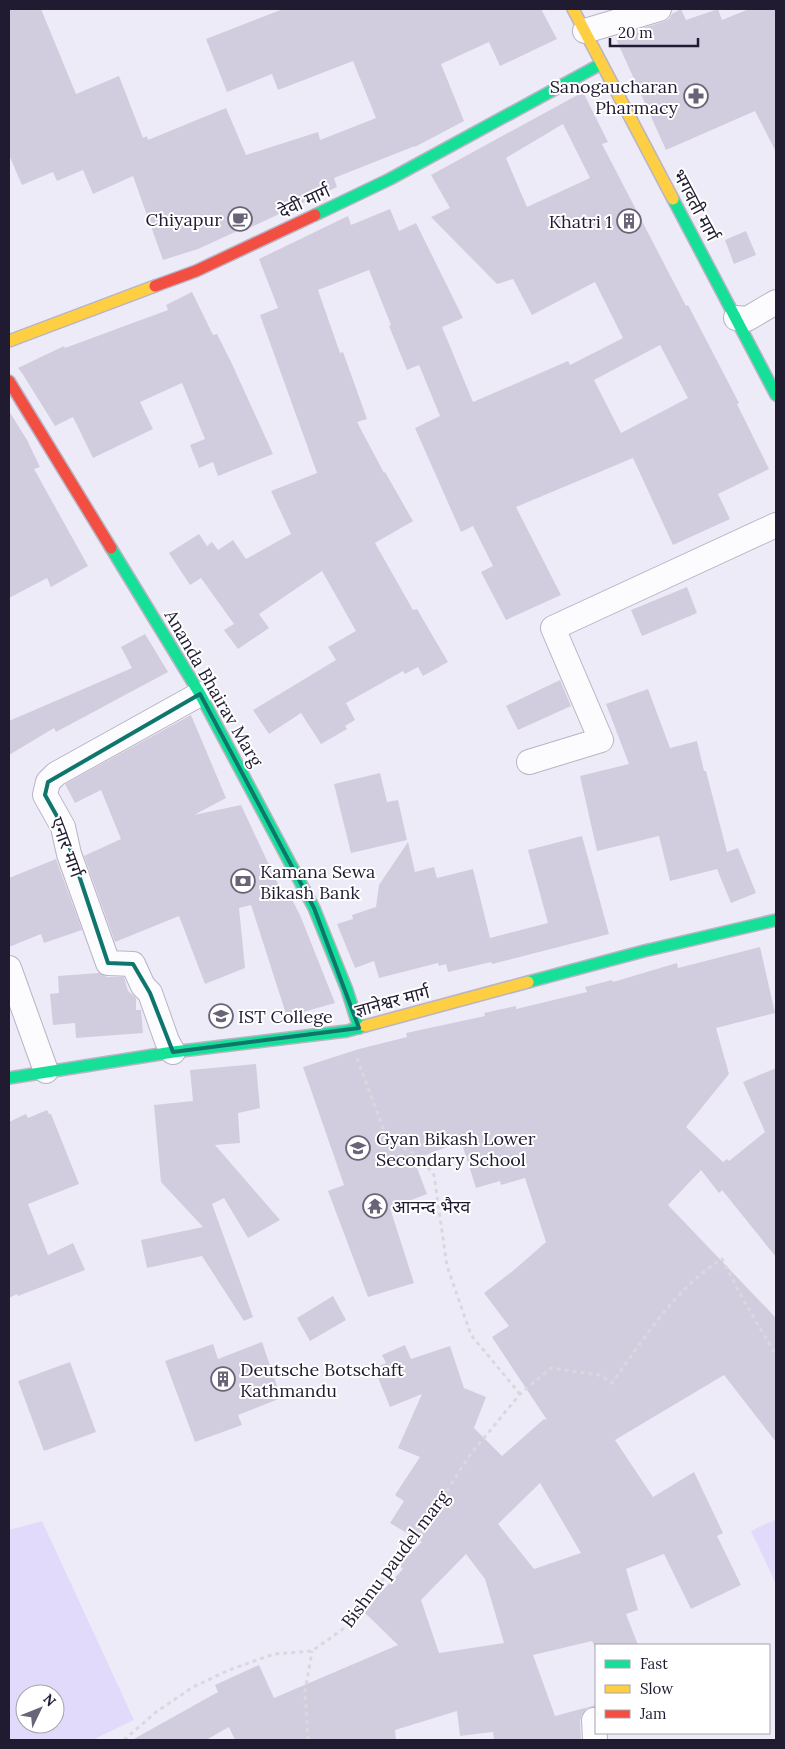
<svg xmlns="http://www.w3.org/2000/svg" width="785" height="1749" font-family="Lora,'Noto Sans Devanagari',serif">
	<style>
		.green { fill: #e1dafb; fill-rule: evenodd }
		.building { fill: #d1cddf; fill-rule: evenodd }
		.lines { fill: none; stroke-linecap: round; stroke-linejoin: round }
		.street-casing { stroke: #b8b4c5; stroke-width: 26 }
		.fast-casing { stroke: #b8b4c5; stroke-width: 14 }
		.slow-casing { stroke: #b8b4c5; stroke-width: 14 }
		.jam-casing { stroke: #b8b4c5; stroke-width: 14 }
		.path { stroke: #dad8de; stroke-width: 3; stroke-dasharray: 4 4; stroke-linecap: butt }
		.street { stroke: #fcfcfe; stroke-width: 24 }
		.fast { stroke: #16e098; stroke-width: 11 }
		.slow { stroke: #ffcf43; stroke-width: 11 }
		.jam { stroke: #f24e42; stroke-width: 11 }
		.marked { fill: none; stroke: #0f766e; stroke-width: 4; stroke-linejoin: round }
		.labels { text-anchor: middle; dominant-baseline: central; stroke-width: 4; stroke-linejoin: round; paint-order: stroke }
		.poi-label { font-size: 18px; fill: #211b32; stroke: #fff; text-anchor: start }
		.street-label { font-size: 18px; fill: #211b32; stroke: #fff }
	</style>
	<rect width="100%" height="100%" fill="#eeebf8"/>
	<g class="green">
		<path d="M776,1519v65l-25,-53z"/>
		<path d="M42,1521l92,199 -42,20h-83v-210zM25,1694h30v30h-30z"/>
	</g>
	<g class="building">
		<path d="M9,9h32l35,85 43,-18 24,62 4,-2 1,4 78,-32 20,47 72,-23 2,8 56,-22 -23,-57 -75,29 -6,-16 -45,18 -21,-53 77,-30h258l16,30 -57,27 -11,-24 -48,22 23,57 -49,26v-1l-81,32 3,9 -90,42 -1,-2 -48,22 -35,11 -30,-84 -40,18 -10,-24 -26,11 -4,-9 -31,13 -13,-30z"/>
		<path d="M681,9l5,11 32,-11 4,11 27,-11h27v143l-21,-41 -89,39 -50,-111 16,-8 31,-9 6,-3 3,-5z"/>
		<path d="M583,92l25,50 -6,2 84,162 2,-1 51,98 -2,1 32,65 -51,25 12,25 -57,26 -40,-87 -117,49 45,88 -55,25 -25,-48 12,-6 -20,-40 -12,6 -46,-104 25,-12 -21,-51 -12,5 -18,-44 2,-1 -22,-55 -51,20 22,63 3,-1 24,67 -10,3 27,51 1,-1 28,49 -38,22 38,67 4,-1 31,53 -25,14 -5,-9 -13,7 -2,-3 -57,32 9,17 -10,6 2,3 -26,15 -20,-31 -32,21 -16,-24 83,-50 -8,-13 28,-16 -34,-60 -63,43 10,14 -31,21 -14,-19 10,-6 -33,-46 -11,7 -21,-32 30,-19 8,12 5,-4 6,8 15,-10 13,19 45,-25 -20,-43 46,-18 -57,-158 18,-7 -19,-49 89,-43 3,9 39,-16 9,22 17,-8 47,95 -21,9 31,75 95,-41 2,4 53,-27 -28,-56 -63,33 -19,-36 -16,5 -66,-67 19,-9 -19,-33zM563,124l27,54 -63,29 -21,-49zM660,345l28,53 -67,35 -27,-53z"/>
		<path d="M746,231l10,24 -22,9 -9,-24z"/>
		<path d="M192,292l21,43 4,-1 15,30 41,90 -55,22 -5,-14 -14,6 -9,-23 15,-6 -23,-56 -42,19 13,27 -60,29 -20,-41 -18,9 -33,-53 -4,-5 46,-22 1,2 103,-38 -2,-5z"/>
		<path d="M9,411l18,29 13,27 -6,2 54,97 -37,21 -4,-9 -38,20z"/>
		<path d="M687,587l10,26 -55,23 -11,-26z"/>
		<path d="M145,634l23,38 -112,60 -2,-4 -45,27v-34l123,-53 -11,-21z"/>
		<path d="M560,680l11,26 -53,24 -12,-24z"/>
		<path d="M648,689l22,59 27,-7 7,30h2l21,81 11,-4 18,45 -25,10 -14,-34 -47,12 -11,-45 -62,15 -17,-75 49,-12 -23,-60z"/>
		<path d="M191,715l35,83 -32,17 47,-10 42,90 5,-3 12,23 35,88 -32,9 -1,-2 -16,4 -35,-109 -12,3 6,60 -40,16 -26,-68 -64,26 -31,-86 37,-17 -20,-49 -26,13 -10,-19z"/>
		<path d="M380,773l7,29 11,-2 9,40 -56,13 -17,-69z"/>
		<path d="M582,836l27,98 -117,30 -1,-2 -43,10 -2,-8 -7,2 -1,-3 -59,15 -5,-17 -19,7 -18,-44 16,-5 -1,-4 24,-8 3,-22 29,-43 7,30 19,-5 3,11 36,-9 17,69 58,-15 -20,-73z"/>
		<path d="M56,859l26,71 -38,13 -3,-9 -32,13v-69z"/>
		<path d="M760,947l15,66 -59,15 13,46 -43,53 37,35 4,-3 2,2 36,-29 -22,-50 33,-14v189l-54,-67 -3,3 -18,-23 -33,35 108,113v124l-52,-67 -109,65 38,57 41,-25 29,61 -6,3 24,49 -50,24 -27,-55 -38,15 12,41 -12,4 12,31h-44l-2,-4 -59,14 22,61 41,-11v2l-9,1 -5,6 -2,7 1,19h-87l-1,-8 7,-1 -40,5 -3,-25 -62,19 1,10h-161l-6,-13 -23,13h-74l86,-48 -3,-7 44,-20 15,33 124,-53 -35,-34 40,-42 -4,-4 23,-23 -32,-19 14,-22 -9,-6 25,-38 -22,-9 24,-54 -32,13 -16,-39 12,-5 -4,-8 23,-10 6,14 39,-13 14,42 22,9 -12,31 28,28 42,-37 3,1 -55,-83 17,-11 -25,-33 30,-23 32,-28 -21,-64 -24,7 -1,-4 -24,7 -15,-47 -47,19 13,34 -37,14 24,75 -46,14 -40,-106 16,-6 -41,-118 56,-18 48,-12 -1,-4 79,-17 -1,-3 32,-7v3l71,-17 -2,-5 27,-7 1,2 64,-19 1,5zM540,1483l41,70 -47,16 -36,-45zM466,1554l19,25 19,64 -65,10 -18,-53z"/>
		<path d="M99,973l8,4h17l4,14 8,7v12h5l2,23 -67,5 -1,-15 -22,2 -3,-31 9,-1 -1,-17z"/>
		<path d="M256,1064l4,44 -22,5 2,30 -25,2 65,75 -32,18 -24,-40 -12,6 41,113 -9,4 -42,-65 -55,12 -6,-28 62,-13 -42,-45 -7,-77 39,-4 -3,-31z"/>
		<path d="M47,1110l2,4h2l28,70 -51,20 20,51 25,-12 12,27 -67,26 -1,-2 -8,4v-176l17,-8 2,4z"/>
		<path d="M333,1296l13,24 -36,21 -13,-23z"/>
		<path d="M262,1342l19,56 -43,17 4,10 -47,17 -30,-81 48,-17 5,15z"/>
		<path d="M70,1362l26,70 -52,19 -26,-70z"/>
	</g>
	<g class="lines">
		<g class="street-casing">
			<g id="street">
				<path d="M585,31l74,-22"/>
				<path d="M736,318l11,1 29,-17"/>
				<path d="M529,762l72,-22 -48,-112 223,-103"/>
				<path d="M9,968l37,103"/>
				<path d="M173,1052l-6,-11 -17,-48 -7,-7 -10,-22 -25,-1 -39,-109 -6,-27 -18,-32 3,-13 8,-8 144,-80"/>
				<path d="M594,1720l1,20"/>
			</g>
		</g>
		<g class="fast-casing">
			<g id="fast">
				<path d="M673,199l103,196"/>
				<path d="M315,215l75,-36 211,-115"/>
				<path d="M111,548l89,146 114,214 33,82 12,38"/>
				<path d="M528,982l116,-31 132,-31"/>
				<path d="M9,1078l164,-26 174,-21 18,-5"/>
			</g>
		</g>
		<g class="slow-casing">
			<g id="slow">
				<path d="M573,9l100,190"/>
				<path d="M9,341l146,-55"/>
				<path d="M365,1026l163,-44"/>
			</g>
		</g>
		<g class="jam-casing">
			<g id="jam">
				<path d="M155,286l41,-15 119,-56"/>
				<path d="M9,381l102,167"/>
			</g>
		</g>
		<g class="path">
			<path d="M357,1058l28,75 9,10 25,13 15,19 13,91 24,69 49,59"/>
			<path d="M124,1740l32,-28 37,-25 36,-17 45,-16 38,-3 38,-27 79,-106 41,-63 50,-61 31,-26 48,7 13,8c32,-44 63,-95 110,-124l22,42 32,54"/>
			<path d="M308,1740l-3,-48 7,-41"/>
		</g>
		<use href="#street" class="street"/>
		<use href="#fast" class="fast"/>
		<use href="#slow" class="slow"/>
		<use href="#jam" class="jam"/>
	</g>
	<path class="marked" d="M200,694l114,214 45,120 -186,24 -23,-59 -17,-29 -25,-1 -45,-136 -18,-32 3,-13z"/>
	<defs>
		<g id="pharmacy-ring" transform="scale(1.25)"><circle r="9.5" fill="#fff" stroke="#696477" stroke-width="1.5"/><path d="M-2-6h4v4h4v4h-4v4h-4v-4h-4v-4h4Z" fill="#696477"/></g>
		<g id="cafe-ring" transform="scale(1.25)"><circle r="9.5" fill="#fff" stroke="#696477" stroke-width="1.5"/><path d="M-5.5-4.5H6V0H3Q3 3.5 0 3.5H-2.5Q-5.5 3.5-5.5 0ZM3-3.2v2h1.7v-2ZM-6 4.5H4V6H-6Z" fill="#696477"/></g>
		<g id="building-ring" transform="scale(1.25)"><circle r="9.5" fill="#fff" stroke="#696477" stroke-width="1.5"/><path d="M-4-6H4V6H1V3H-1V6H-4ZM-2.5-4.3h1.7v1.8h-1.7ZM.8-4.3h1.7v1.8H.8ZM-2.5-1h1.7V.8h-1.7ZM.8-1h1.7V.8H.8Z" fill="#696477"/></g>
		<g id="bank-ring" transform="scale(1.25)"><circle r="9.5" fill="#fff" stroke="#696477" stroke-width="1.5"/><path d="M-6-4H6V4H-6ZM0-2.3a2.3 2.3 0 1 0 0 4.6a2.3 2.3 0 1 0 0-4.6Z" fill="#696477"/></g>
		<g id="university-ring" transform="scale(1.25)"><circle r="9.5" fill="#fff" stroke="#696477" stroke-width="1.5"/><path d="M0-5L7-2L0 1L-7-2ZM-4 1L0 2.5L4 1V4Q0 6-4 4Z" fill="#696477"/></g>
		<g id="school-ring" transform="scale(1.25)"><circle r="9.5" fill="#fff" stroke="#696477" stroke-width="1.5"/><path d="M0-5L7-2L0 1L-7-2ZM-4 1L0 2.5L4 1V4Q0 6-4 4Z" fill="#696477"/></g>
		<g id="temple-ring" transform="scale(1.25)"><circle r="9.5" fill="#fff" stroke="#696477" stroke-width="1.5"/><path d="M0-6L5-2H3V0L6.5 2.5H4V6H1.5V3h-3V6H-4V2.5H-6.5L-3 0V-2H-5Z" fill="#696477"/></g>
	</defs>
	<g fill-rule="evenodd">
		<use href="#pharmacy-ring" x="696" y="96"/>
		<use href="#cafe-ring" x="240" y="219"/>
		<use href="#building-ring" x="629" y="221"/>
		<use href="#bank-ring" x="243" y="881"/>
		<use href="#university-ring" x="221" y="1016"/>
		<use href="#school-ring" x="358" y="1148"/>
		<use href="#temple-ring" x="375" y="1206"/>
		<use href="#building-ring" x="223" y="1379"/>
	</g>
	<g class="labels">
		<g class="poi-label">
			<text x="678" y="86" text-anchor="end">Sanogaucharan<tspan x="678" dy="21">Pharmacy</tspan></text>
			<text x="222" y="219" text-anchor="end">Chiyapur</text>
			<text x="612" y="221" text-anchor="end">Khatri 1</text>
			<text x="260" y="871">Kamana Sewa<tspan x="260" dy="21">Bikash Bank</tspan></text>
			<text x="238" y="1016">IST College</text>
			<text x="376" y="1138">Gyan Bikash Lower<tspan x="376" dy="21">Secondary School</tspan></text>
			<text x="392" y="1206">आनन्द भैरव</text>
			<text x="240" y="1369">Deutsche Botschaft<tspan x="240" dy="21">Kathmandu</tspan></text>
		</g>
		<g class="street-label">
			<text transform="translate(304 201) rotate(-25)">देवी मार्ग</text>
			<text transform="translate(696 205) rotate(62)">भगवती मार्ग</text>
			<text transform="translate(214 688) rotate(60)">Ananda Bhairav Marg</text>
			<text transform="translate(67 847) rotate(70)">एनार मार्ग</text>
			<text transform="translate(392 1001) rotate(-15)">ज्ञानेश्वर मार्ग</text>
			<text transform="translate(395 1559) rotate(-53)">Bishnu paudel marg</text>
		</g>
	</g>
	<rect width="785" height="1749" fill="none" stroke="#211b32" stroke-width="20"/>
	<rect x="595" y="1644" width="175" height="90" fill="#ffffff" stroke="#a6a4ad"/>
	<rect x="605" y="1660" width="25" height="8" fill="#16e098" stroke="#a6a4ad"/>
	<text x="640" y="1669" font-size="15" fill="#211b32">Fast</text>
	<rect x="605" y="1685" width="25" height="8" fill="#ffcf43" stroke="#a6a4ad"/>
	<text x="640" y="1694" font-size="15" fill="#211b32">Slow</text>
	<rect x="605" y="1710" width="25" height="8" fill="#f24e42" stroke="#a6a4ad"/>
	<text x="640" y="1719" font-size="15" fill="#211b32">Jam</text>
	<g transform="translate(40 1709) rotate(47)"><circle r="24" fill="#ffffff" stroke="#a6a4ad"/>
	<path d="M0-4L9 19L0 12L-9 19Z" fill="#696477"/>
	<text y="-8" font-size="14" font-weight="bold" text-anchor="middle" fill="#211b32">N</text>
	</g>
	<path d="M610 38v8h88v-8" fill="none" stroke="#211b32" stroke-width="2.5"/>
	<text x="618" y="38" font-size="15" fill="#211b32" stroke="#ffffff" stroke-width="4" paint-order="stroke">20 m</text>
</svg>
